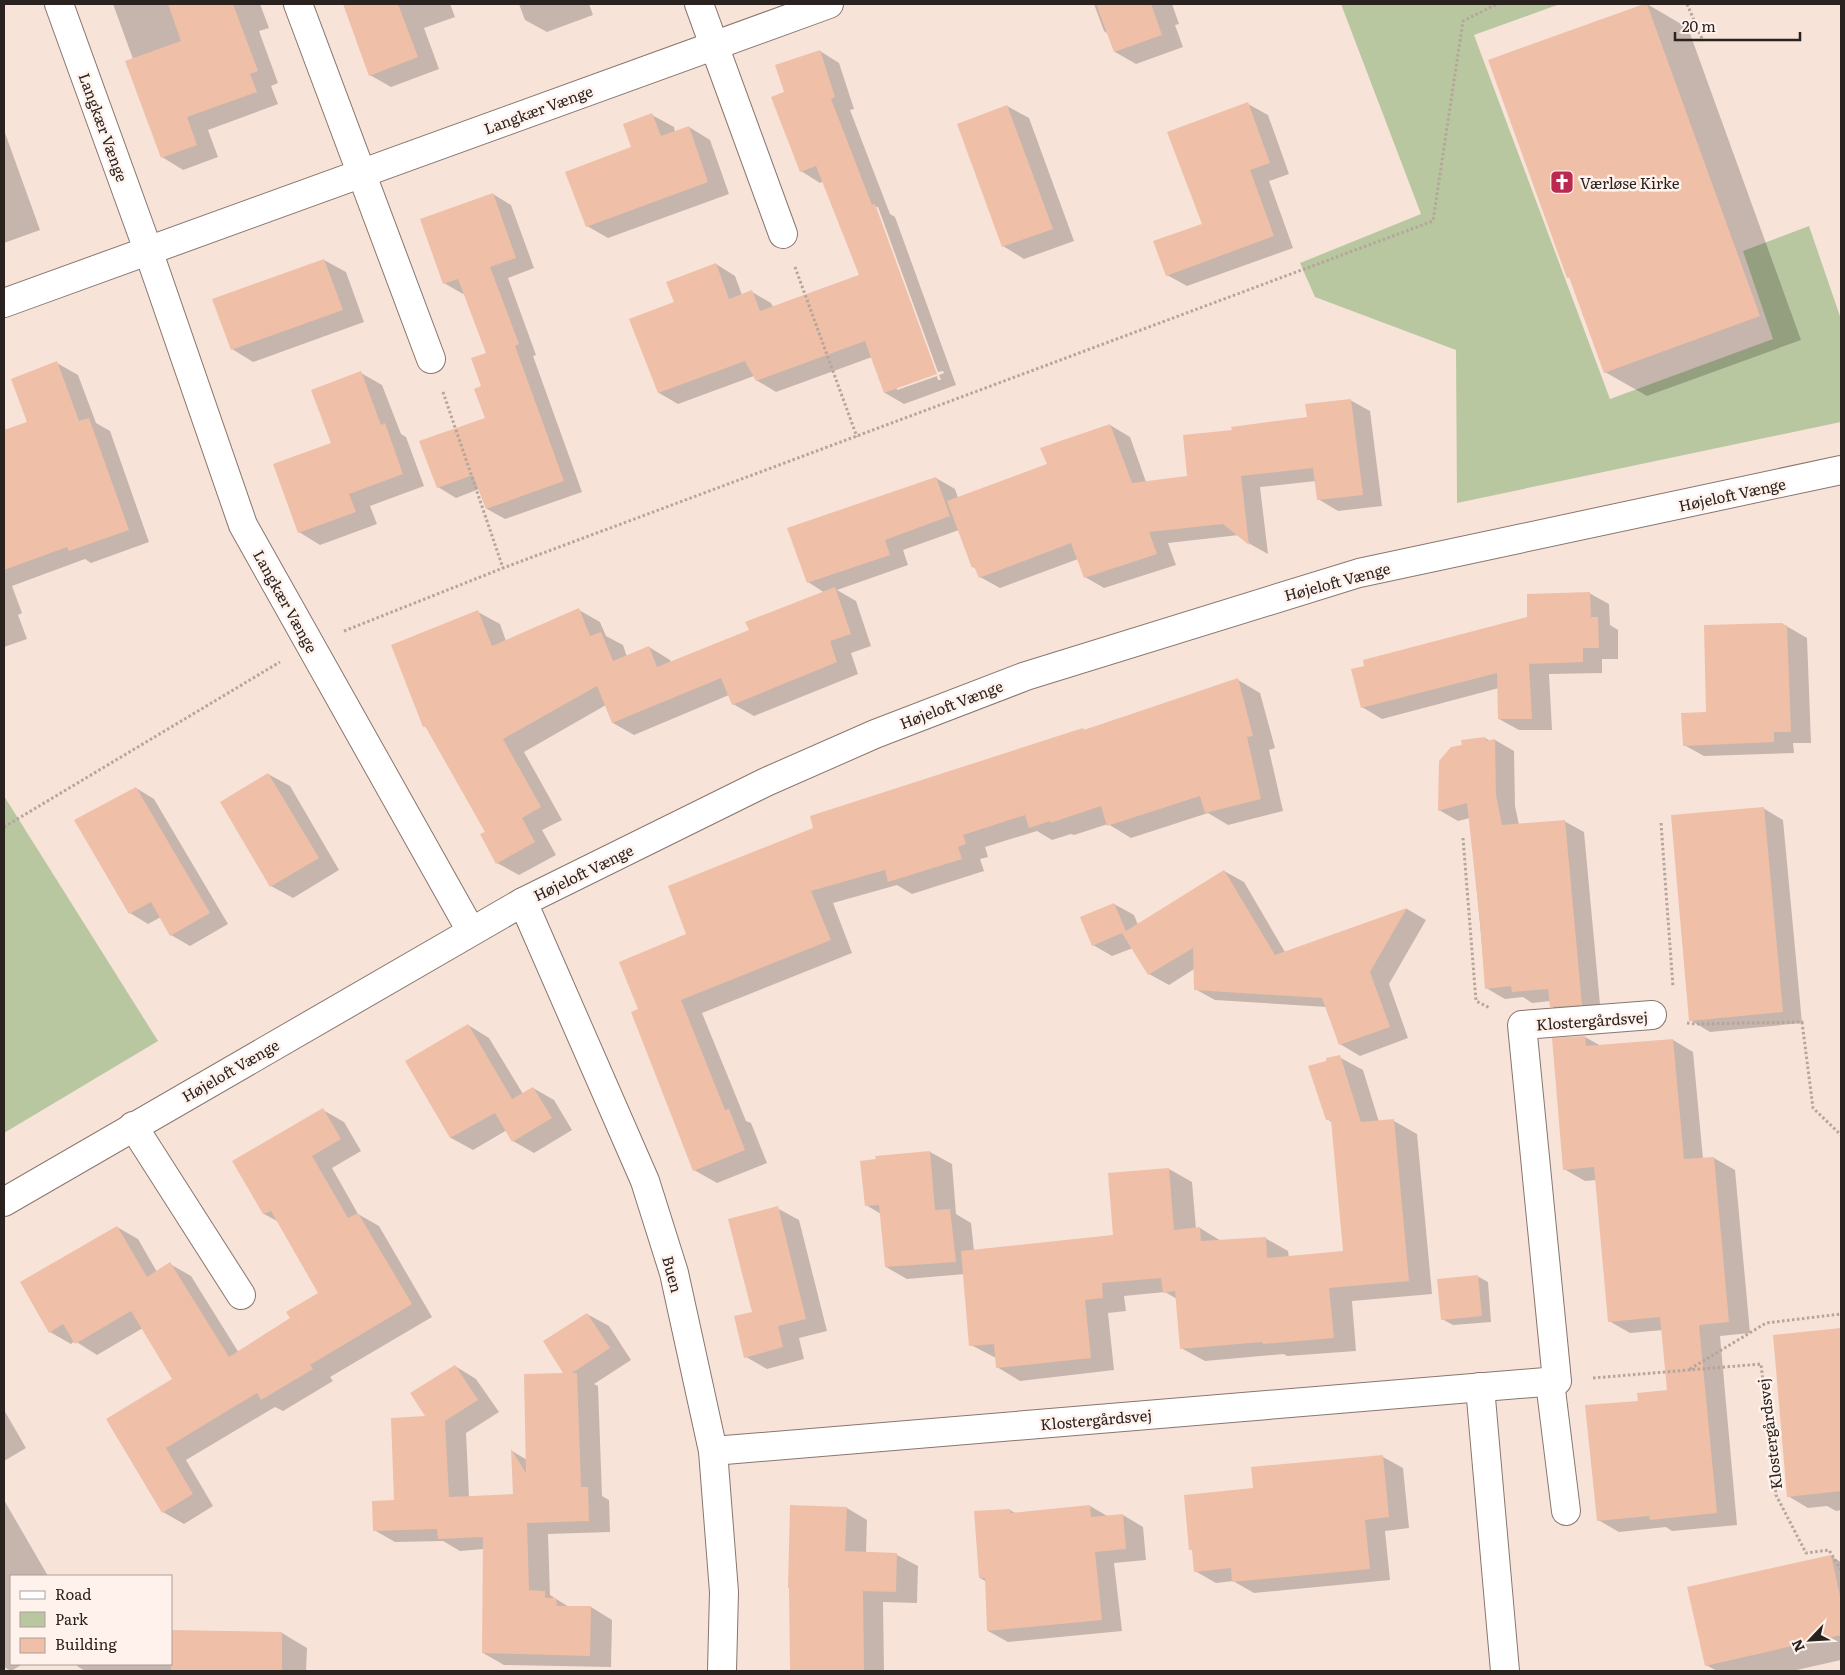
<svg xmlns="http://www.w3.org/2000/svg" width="1845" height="1675" font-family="Literata,serif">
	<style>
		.green { fill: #b9c7a1 }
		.shadow { fill: #0003; fill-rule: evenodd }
		.building { fill: #efbfa8 }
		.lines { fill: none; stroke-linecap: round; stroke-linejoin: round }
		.minor-casing { stroke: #89766d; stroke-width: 30 }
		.path { stroke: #b6a59d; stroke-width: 3; stroke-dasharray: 2.5 2.5; stroke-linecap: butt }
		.minor { stroke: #fff; stroke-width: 28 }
		.labels { text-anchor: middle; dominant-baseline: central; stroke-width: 5; stroke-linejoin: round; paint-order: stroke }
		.street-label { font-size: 15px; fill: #2a221f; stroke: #fff2ec }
		.poi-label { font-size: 15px; fill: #2a221f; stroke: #fff2ec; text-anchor: start }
	</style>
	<rect width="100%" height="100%" fill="#f8e3d9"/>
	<g class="green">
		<path d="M1341,4h219l-86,31 136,364 163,-60 -30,-88 66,-25 32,93v103l-384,81 -1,-153 -141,-53 -15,-34 121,-49z"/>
		<path d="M4,796l154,245 -154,92z"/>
	</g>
	<g class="shadow">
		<path d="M113,4h147l9,24 -10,3 19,52 -7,3 7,18 -70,26 10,27 -35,13 -21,-13 -29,-98z"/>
		<path d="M344,4h106l5,13 -31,11 15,41 -48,18 -21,-12z"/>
		<path d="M519,4h70l4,11 -46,17 -22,-12z"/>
		<path d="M1094,4h78l7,20 -4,1 8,22 -47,17 -21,-12 -7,-18 -4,-3z"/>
		<path d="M1647,4l41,24 113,312 -154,56 -42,-24 -34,-93 -3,-2z"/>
		<path d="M820,51l19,12 15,46 -4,1 40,104 5,3 61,168 -52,19 -19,-11 -13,-36 -96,35 -20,-12 -2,-4 -76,28 -19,-11 16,-90 41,-39 19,12 7,19 10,-3 19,11 2,4 87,-32 -36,-94 -4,2 -19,-12 -16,-78zM875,207h3l60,165 5,-1 1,2 -5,2 2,5h-3l-1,-4 -40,14z"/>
		<path d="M1248,104l20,11 21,59 -20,7 24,67 -106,38 -20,-11 36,-50z"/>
		<path d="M1007,106l22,12 45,123 -50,18 -21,-13z"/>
		<path d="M652,115l22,12 1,5 14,-5 21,13 19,54 -121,44 -21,-12z"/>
		<path d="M4,130l36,100 -36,13z"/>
		<path d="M493,194l18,11 23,63 -26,10 28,77 -3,1 49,136 -77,27 -18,-10 -8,-20 -23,9 -18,-11 49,-68 -4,-32 4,-34 -23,-60 -1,1 -19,-11z"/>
		<path d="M324,260l22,12 18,50 -111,40 -21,-13z"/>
		<path d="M57,363l21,12 18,48 14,8 39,111 -58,21 -6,-4 -73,27 10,27 -4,2 9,24 -23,8v-215l24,-10z"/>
		<path d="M361,373l21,12 19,49 5,3 18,49 -54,20 7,18 -57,21 -21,-13z"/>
		<path d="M1350,400l20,11 12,95 -44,5 -20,-12 -2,-18 -56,6 8,67 -18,-10 -11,-9 -71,8 8,22 -72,23 -19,-11 -7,-18 -78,29 -20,-11 -3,-8 -4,-2 -14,-37 -56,20 5,15 -71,25 19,11 15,45 -20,7 7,21 -104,42 -21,-12 -4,-9 -95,40 -21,-12 -7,-18 -82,47 38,68 -20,10 14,25 -37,20 -22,-12 -11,-31 -58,-103 -4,-3 54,-114 22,12 6,17 73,-31 21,12 6,14 17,9 4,12 22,-10 21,13 1,3 79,-32 75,-38 -17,-11 128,-104 19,11 3,9 91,-33 61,-40 20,12 16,45 42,-4 45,-47 75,-13z"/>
		<path d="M1589,593l20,11 1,21 8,5v29h-16v14l-53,1 3,56h-33l-20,-11v-31l-117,31 -20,-12 166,-89z"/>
		<path d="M1783,624l24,14 4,105h-18l1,10 -90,3 -20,-11 24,-32z"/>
		<path d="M1238,680l22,13 15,55 -6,2 14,61 -55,14 -20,-12 -77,25 -23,-14 -34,11 -3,-1 -19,6 -15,-9 -52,16 3,10 -8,2 4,12 -72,23 -15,-9 -64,18 19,50 -150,60 44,108 5,2 16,40 -50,20 -23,-13 -54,-160 48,-75 395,-206 2,1z"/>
		<path d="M1485,738l5,3 5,-1 19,11 1,55 4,19 45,-4 20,11 17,183 -31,3 -19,-12 -1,-5 -18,2 -9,-6 -18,2 -19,-11 -16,-170 -12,3 -19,-11z"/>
		<path d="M268,774l22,12 49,84 -46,28 -22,-12z"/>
		<path d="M136,788l18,11 74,125 -38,22 -19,-11 -10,-18 -13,7 -18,-11z"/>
		<path d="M1763,808l20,12 19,203 -92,9 -20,-12z"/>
		<path d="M1224,871l20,11 41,70 122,-43 19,11 -37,64 19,54 -48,18 -20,-12 -13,-37 -112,-7 -20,-11 -1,-20 -25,16 -20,-11 -16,-26 -21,8 -19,-11 21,-41 20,11 4,10z"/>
		<path d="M468,1025l21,13 34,56 10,-6 21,12 18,30 -38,23 -21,-12 -6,-11 -34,20 -22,-12 -44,-77z"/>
		<path d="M1585,1037l16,9 72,-6 20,12 10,107 11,-1 21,12 15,163 -30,3 17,189 -65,6 -6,-4 -47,5 -21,-12 41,-118 29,-11 -5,-61 -33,3 -21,-12 -12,-141 -12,1 -21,-12z"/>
		<path d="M1339,1057l24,13 16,52 15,-1 23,13 15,160 -80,7 4,50 -69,5 -3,-2 -79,7 -24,-13 -4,-49 -12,-7 -41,4 2,15 -18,2 6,57 -94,11 -23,-14 -1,-9 -25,-13 -6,-71 -58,5 -21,-12 -5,-53 -15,-9 11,-45 -1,-3 54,-5 22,12 4,50 15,9 3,28 141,-15 54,-67 23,13 4,47 4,-1 21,13 44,-3 23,13 1,7 55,-6 -11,-129 -6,-4z"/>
		<path d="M323,1110l21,12 17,29 -29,17 26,46 21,12 53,91 -102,60 3,4 -50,30 -8,-4 -89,53 27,46 -29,18 -21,-12 -55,-93 66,-39 -31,-52 -46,27 -22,-14 -4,3 -21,-12 67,-105 21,12 19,33 13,-8 21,12 48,77 52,-34 29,-26 -41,-71 -15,-8 -30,-53z"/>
		<path d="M777,1208l22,12 28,111 -28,7 5,21 -37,10 -21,-12z"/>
		<path d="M1477,1276l11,6 3,40 -38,3 -11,-6z"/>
		<path d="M587,1314l22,12 22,34 -37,24 4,2 4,110 7,4 1,32 -62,2 2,61 19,12h22l21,13 -1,47 -107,-2 -21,-12 1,-104 -24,2 -17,-10 -48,1 -21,-12 22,-29 32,-84 27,-51 21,13 23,33 -33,21 3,64 45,-2 -2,-44 15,9 38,-86z"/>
		<path d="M1841,1330v180l-5,1 -9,-5 -19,2 -20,-12 -14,-160z"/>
		<path d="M4,1410l22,38 -22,13z"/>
		<path d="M1383,1457l20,11 6,60 -24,3 5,49 -136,13 -21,-12 -17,2 -21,-12 -1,-20 -4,-2 64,-60z"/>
		<path d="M4,1500l44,76h-37v88h12l-12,7 -7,-4z"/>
		<path d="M1090,1506l19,11 14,-2 20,12 3,33 -32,3 8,68 -114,11 -20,-11 -1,-49 -7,-4 30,-68 7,4z"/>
		<path d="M847,1508l20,12 -1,33 31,2 21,11 -1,37 -34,-1 1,69h-93v-83z"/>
		<path d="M1831,1556l10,6v98l-49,11h-75l-11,-6z"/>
		<path d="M171,1631l111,2 25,15 -1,23h-221l-8,-5v-2h94z"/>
	</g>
	<g class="building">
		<path d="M168,4h65l25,67 -8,3 7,18 -70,25 10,28 -36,13 -36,-97 56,-20z"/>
		<path d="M343,4h55l20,53 -49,19z"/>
		<path d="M1096,4h55l11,31 -48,17z"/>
		<path d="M1644,4h3l113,312 -156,57 -35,-96 -2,1 -79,-218z"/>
		<path d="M820,50l15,47 -4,2 41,106 3,-1 62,170 -53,19 -19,-52 -109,40 -11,-20 -87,32 -29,-74 45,-17 -8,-20 50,-19 13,36 23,-9 8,21 99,-36 -43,-109 -16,6 -29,-75 13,-5 -9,-27z"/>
		<path d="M1248,102l22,61 -20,7 24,66 -108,40 -13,-35 49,-17 -35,-92z"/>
		<path d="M1007,105l46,124 -51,18 -45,-123z"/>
		<path d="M652,113l9,23 28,-10 19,56 -122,45 -21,-55 66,-25 -8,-23z"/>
		<path d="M493,193l23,65 -26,9 29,77 -4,2 49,135 -78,28 -13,-34 -36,13 -18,-47 66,-23 -11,-29 7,-3 -10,-28 15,-5 -28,-74 -15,5 -23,-65z"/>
		<path d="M324,259l19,51 -112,40 -19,-51z"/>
		<path d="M57,361l22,60 10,-3 40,112 -60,21 -2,-4 -63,23v-140l23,-8 -16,-43z"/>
		<path d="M361,371l20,54 4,-2 18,51 -54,20 7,18 -58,21 -25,-69 58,-21 -20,-53z"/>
		<path d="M1351,399l12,96 -46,5 -4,-32 -72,8 8,69 -26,-21 -74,8 8,22 -73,24 -13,-35 -92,35 -5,-12 -2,2 -25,-67 100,-37 -7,-16 70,-24 22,59 55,-7 -4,-41 49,-5 -1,-3 76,-10 -2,-13z"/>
		<path d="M936,477l14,39 -65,24 5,15 -83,28 -20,-55z"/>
		<path d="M835,587l16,47 -21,7 7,21 -105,43 -11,-27 -109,45 -15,-37 -94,53 38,68 -19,11 13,24 -39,22 -16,-30 5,-2 -60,-106 -2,1 -32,-82 87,-35 14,36 87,-38 11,28 11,-4 12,29 36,-15 8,21 92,-37 -4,-8z"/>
		<path d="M1590,592l1,25h7l1,31h-16v14l-54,2 3,55h-34l-1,-46 -136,35 -10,-39 13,-3 -1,-6 164,-43v-23z"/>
		<path d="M1783,623v2h4l4,107h-17v10l-91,4 -2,-33 25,-1 -2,-87z"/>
		<path d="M1238,678l15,58 -6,1 14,62 -56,14 -5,-17 -93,30 -6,-20 -51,17v-2l-21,7 -4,-13 -62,20 3,9 -8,3 4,12 -74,23 -3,-12 -74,21 20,49 -150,60 44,110 4,-1 16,41 -52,21 -62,-159 7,-3 -19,-47 67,-28 -18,-48 145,-58 -3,-12 273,-88 1,2z"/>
		<path d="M1485,737l1,4 9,-2 1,56 6,30 63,-5 17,185 -32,2 -2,-18 -36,3 -1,-6 -26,3 -5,-67 -13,-119 -29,8 1,-50 12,-14 11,-2 -1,-5z"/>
		<path d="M268,773l51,85 -49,29 -50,-85z"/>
		<path d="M136,787l74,126 -40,23 -19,-34 -22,12 -55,-94z"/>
		<path d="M1764,807l19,205 -94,9 -18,-206z"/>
		<path d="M1224,870l51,85 132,-47 -37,64 20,55 -51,18 -17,-47 -128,-8 -1,-42 -45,27 -26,-42 -30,13 -12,-29 34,-14 12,28z"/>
		<path d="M468,1024l44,75 21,-12 19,31 -40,24 -17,-29 -45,25 -45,-77z"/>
		<path d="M1585,1036l1,10 87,-7 11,120 30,-2 15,165 -30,3 18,188 -67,7 -1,-4 -52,5 -12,-116 53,-4 -1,-8 30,-3 -7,-73 -52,5 -14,-155 -31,3 -11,-132z"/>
		<path d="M1340,1055l21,67 33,-3 15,162 -80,7 5,50 -71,6 -1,-2 -82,7 -5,-58 -12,2 -2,-15 -59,5 1,15 -18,2 6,58 -95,10 -2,-24 -25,2 -8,-95 152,-16 -5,-62 61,-5 5,62 26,-3 1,14 65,-4 1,21 76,-7 -12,-131h-5l-18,-54 18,-5v-3z"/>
		<path d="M323,1108l18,31 -29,17 36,62 10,-5 54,91 -102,61 3,4 -52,31 -4,-7 -91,55 27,46 -31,19 -56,-94 66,-40 -41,-68 -56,33 -12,-20 -14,9 -29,-51 97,-56 30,51 23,-15 59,95 61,-39 -4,-6 32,-19 -47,-82 -8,3 -31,-53z"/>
		<path d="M930,1151l5,59 15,-1 6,53 -71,5 -6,-62 -14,1 -5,-45 16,-2 -1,-3z"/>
		<path d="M778,1206l28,113 -28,7 5,21 -39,11 -10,-42 18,-4 -24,-93z"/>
		<path d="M1478,1275l4,41 -41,4 -4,-41z"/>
		<path d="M587,1313l23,35 -38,25h5l4,114h7l1,34 -62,2 2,67 16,1v7h11l1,8h34l-1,50 -108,-3 1,-116 -45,2 -1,-10 -64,2 -1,-30 22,-1 -3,-82 34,-2 -15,-23 45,-28 23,35 -33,21 4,76 64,-3 -2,-45 15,24 -2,-99 39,-1 -20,-32z"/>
		<path d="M1841,1328v163l-54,6 -14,-162z"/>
		<path d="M1383,1455l6,62 -24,3 5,49 -138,13 -1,-14 -37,4 -2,-22h-3l-5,-55 69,-7 -2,-21z"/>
		<path d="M790,1505l57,2 -2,44 52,2 -1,39 -33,-1 1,80h-74l-1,-83h-1z"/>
		<path d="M1090,1505l1,12 32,-3 3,35 -31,3 7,68 -115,11 -2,-53h-6l-5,-67 36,-2 1,4z"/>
		<path d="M1831,1555l10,45v35l-136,31 -18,-79z"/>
		<path d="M171,1630l111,2v39h-111z"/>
	</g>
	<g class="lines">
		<g class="minor-casing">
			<g id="minor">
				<path d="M59,4l89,246 95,275 228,406"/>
				<path d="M298,4l133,355"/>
				<path d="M699,4l84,230"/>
				<path d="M4,303l825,-299"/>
				<path d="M523,902l122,279 29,92 39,178 11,141 -2,79"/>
				<path d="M133,1126l108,169"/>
				<path d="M4,1202l519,-300 243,-120 109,-48 151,-58 333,-103 482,-103"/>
				<path d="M1550,1382l16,129"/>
				<path d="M1480,1387l25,284"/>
				<path d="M713,1451l844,-70 -35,-356 130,-10"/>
			</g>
		</g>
		<g class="path">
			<path d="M1687,4l16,37"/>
			<path d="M795,267l62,170"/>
			<path d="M443,392l60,176"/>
			<path d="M344,631l159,-63 930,-347 30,-200 34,-17"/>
			<path d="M1661,823l12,164"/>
			<path d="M4,827l276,-165"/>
			<path d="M1463,838l13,163 14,7"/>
			<path d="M1687,1023l8,1 107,-2 11,86 28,27"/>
			<path d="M1690,1369l76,-46 75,-9"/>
			<path d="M1593,1378l168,-14 15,131 30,58 23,-3 12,20"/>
		</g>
		<use href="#minor" class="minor"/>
	</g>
	<defs>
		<g id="church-square" transform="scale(1.25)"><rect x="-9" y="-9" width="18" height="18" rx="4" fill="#ba2950" stroke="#fff2ec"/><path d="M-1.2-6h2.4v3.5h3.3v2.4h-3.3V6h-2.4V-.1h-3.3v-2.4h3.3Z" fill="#fff"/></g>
	</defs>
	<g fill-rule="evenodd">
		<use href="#church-square" x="1562" y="182"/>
	</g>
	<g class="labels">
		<g class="street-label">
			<text transform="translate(538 109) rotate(-20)">Langkær Vænge</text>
			<text transform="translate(104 127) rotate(70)">Langkær Vænge</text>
			<text transform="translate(1732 494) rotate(-12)">Højeloft Vænge</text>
			<text transform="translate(1337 581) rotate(-15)">Højeloft Vænge</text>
			<text transform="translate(286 601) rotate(61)">Langkær Vænge</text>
			<text transform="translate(951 704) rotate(-21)">Højeloft Vænge</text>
			<text transform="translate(583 872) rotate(-26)">Højeloft Vænge</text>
			<text transform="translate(1592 1020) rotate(-4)">Klostergårdsvej</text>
			<text transform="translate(230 1070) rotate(-30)">Højeloft Vænge</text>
			<text transform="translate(673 1274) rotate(75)">Buen</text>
			<text transform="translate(1096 1419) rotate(-5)">Klostergårdsvej</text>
			<text transform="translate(1769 1434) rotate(-97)">Klostergårdsvej</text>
		</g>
		<g class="poi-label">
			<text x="1580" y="182">Værløse Kirke</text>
		</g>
	</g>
	<rect width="1845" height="1675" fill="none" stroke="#2a221f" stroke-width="10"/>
	<rect x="10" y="1575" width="162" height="90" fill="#fff2ec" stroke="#aa9f9a"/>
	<rect x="20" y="1591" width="25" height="8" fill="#ffffff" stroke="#aa9f9a"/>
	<text x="55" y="1600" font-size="15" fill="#2a221f">Road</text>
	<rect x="20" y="1612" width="25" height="15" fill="#b9c7a1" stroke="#aa9f9a"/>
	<text x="55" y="1625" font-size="15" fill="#2a221f">Park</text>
	<rect x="20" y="1638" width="25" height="15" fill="#efbfa8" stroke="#aa9f9a"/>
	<text x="55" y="1650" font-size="15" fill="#2a221f">Building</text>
	<g transform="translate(1810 1640) rotate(245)" stroke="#fff2ec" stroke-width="4" paint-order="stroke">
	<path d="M0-4L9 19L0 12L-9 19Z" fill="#2a221f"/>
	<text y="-8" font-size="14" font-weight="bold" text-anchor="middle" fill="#2a221f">N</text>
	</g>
	<path d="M1675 32v8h125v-8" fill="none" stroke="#2a221f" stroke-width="2.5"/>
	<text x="1682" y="32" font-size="15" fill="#2a221f" stroke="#fff2ec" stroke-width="4" paint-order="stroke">20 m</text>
</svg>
